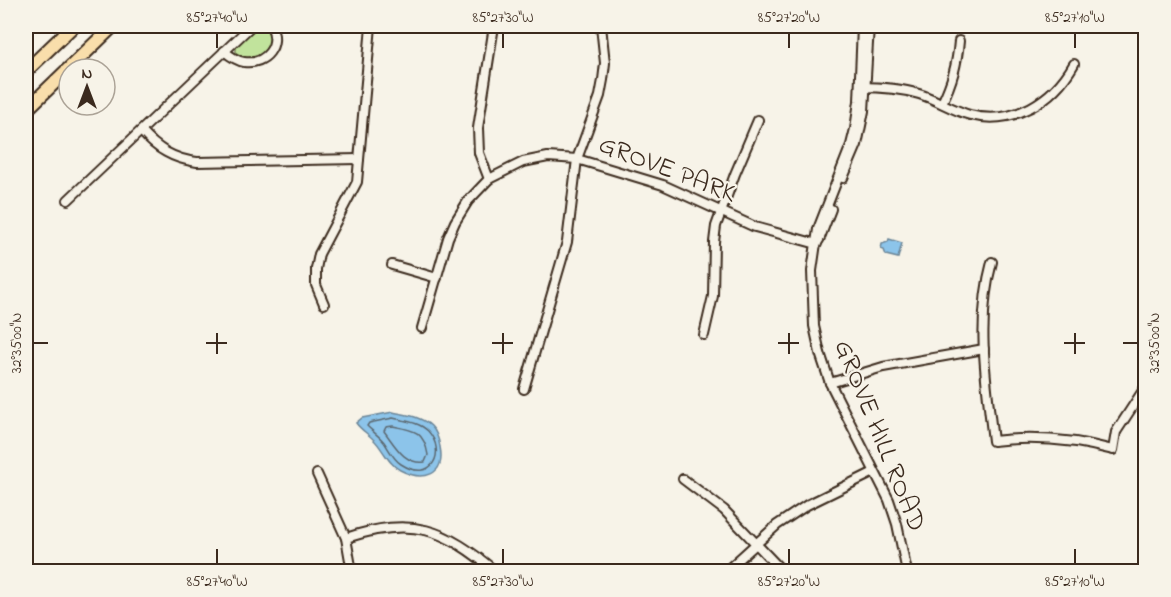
<svg xmlns="http://www.w3.org/2000/svg" width="1171" height="597" font-family="'Indie Flower',sans-serif">
	<style>
		.green { fill: #c1e39c; stroke: #7e865d; stroke-width: 1.5 }
		.water { fill: #8cc4ea; stroke: #6c8698; stroke-width: 1.5 }
		.lines { fill: none; stroke-linecap: round; stroke-linejoin: round }
		.shore { stroke: #5b6870; stroke-width: 1.5 }
		.minor-casing { stroke: #3b2a1e; stroke-width: 12 }
		.highway-casing { stroke: #3b2a1e; stroke-width: 16 }
		.minor { stroke: #f7f3e8; stroke-width: 8 }
		.highway { stroke: #f9deab; stroke-width: 12 }
		.ticks { fill: none; stroke: #3b2a1e; stroke-width: 2 }
		.labels { text-anchor: middle; dominant-baseline: central; stroke-width: 4.5; stroke-linejoin: round; paint-order: stroke }
		.street-label { font-size: 27px; fill: #3b2a1e; stroke: #f7f3e8 }
		.neatline { fill: none; stroke: #3b2a1e; stroke-width: 2 }
		.ticks-label { font-size: 15px; text-anchor: middle; fill: #3b2a1e }
	</style>
	<rect width="100%" height="100%" fill="#f7f3e8"/>
	<filter id="ink" filterUnits="userSpaceOnUse"><feTurbulence type="fractalNoise" baseFrequency=".0167" numOctaves="2"/><feDisplacementMap in="SourceGraphic" scale="12" xChannelSelector="R" yChannelSelector="G"/><feConvolveMatrix kernelMatrix="1 2 1 2 8 2 1 2 1" color-interpolation-filters="sRGB"/></filter>
	<g filter="url(#ink)">
		<path class="green" d="M258,26h8c9,12 2,26 -11,32l-8,1 -11,-6v-7z"/>
		<g class="water">
			<path d="M889,239l13,4 -4,15 -12,-3 -2,-5 -3,-1 1,-5 6,-2z"/>
			<path d="M393,412c13,3 27,4 38,14 5,5 8,14 9,21 6,29 -17,35 -40,23 -13,-7 -17,-22 -27,-31 -6,-6 -12,-9 -17,-16l6,-5z"/>
		</g>
		<g class="lines">
			<g class="shore">
				<path d="M393,418c12,3 26,4 35,13 19,21 4,53 -27,33 -8,-5 -12,-15 -17,-22 -5,-6 -11,-10 -17,-16l2,-3z"/>
				<path d="M393,426c21,4 31,5 35,29l-3,7c-21,3 -30,-17 -41,-31l2,-4z"/>
			</g>
			<g class="minor-casing">
				<g id="minor">
					<path d="M862,26l-3,75 -4,28 -4,16 -33,84 -6,42 2,55 6,27 10,30 59,117 8,24 10,48"/>
					<path d="M224,51c6,5 13,10 20,11 22,3 37,-17 27,-36"/>
					<path d="M860,87c20,0 39,1 59,7 17,5 33,16 51,21 43,11 83,-14 104,-51"/>
					<path d="M942,103c10,-21 15,-38 17,-62"/>
					<path d="M141,131c16,18 32,28 56,31l162,-3"/>
					<path d="M843,178l14,-33 7,-34 5,-85"/>
					<path d="M489,179l-10,-26 -1,-25 16,-102"/>
					<path d="M68,200l183,-174"/>
					<path d="M819,240l12,-31"/>
					<path d="M992,262c-16,58 -6,119 1,179 41,-5 79,-2 120,9l3,-18 30,-46"/>
					<path d="M392,265l45,13"/>
					<path d="M324,304l-8,-19v-16l3,-15 38,-72 14,-156"/>
					<path d="M422,328l26,-90 7,-16 13,-21 21,-22 34,-17 25,-5 29,2 86,26 92,42 62,17"/>
					<path d="M704,335l9,-39 1,-54 2,-16 19,-52 23,-54"/>
					<path d="M830,383l53,-16 101,-18"/>
					<path d="M524,389l43,-147 10,-83 23,-63 3,-16 2,-17 -4,-37"/>
					<path d="M317,474l29,64 6,34"/>
					<path d="M683,479l41,31 59,62"/>
					<path d="M346,538c66,-22 98,-10 150,34"/>
					<path d="M725,572l52,-47 30,-20 67,-33"/>
				</g>
			</g>
			<g class="highway-casing">
				<g id="highway">
					<path d="M26,71l47,-45"/>
					<path d="M26,110l87,-84"/>
				</g>
			</g>
			<use href="#minor" class="minor"/>
			<use href="#highway" class="highway"/>
		</g>
	</g>
	<path class="ticks" d="M217,33v15M503,33v15M789,33v15M1075,33v15M217,333v21M503,333v21M789,333v21M1075,333v21M33,343h15M206,343h21M492,343h21M778,343h21M1064,343h21M1123,343h15M217,549v15M503,549v15M789,549v15M1075,549v15"/>
	<g class="labels">
		<g class="street-label">
			<text transform="translate(667 170) rotate(21)">GROVE PARK</text>
			<text transform="translate(879 436) rotate(68)">GROVE HILL ROAD</text>
		</g>
	</g>
	<rect width="1171" height="597" fill="none" stroke="#f7f3e8" stroke-width="66"/>
	<g transform="translate(87 87)"><circle r="28" fill="#f7f3e8" stroke="#aca397" stroke-width="1.5"/>
	<path d="M0-4.5L10 22L0 15L-10 22Z" fill="#3b2a1e"/>
	<text y="-9" font-size="16" font-weight="bold" text-anchor="middle" fill="#3b2a1e">N</text>
	</g>
	<rect x="33" y="33" width="1105" height="531" class="neatline"/>
	<g class="ticks-label">
		<text x="217" y="22">85°27'40"W</text>
		<text x="503" y="22">85°27'30"W</text>
		<text x="789" y="22">85°27'20"W</text>
		<text x="1075" y="22">85°27'10"W</text>
		<text transform="translate(16 343) rotate(-90)" y="5">32°35'00"N</text>
		<text transform="translate(1154 343) rotate(-90)" y="5">32°35'00"N</text>
		<text x="217" y="586">85°27'40"W</text>
		<text x="503" y="586">85°27'30"W</text>
		<text x="789" y="586">85°27'20"W</text>
		<text x="1075" y="586">85°27'10"W</text>
	</g>
</svg>
